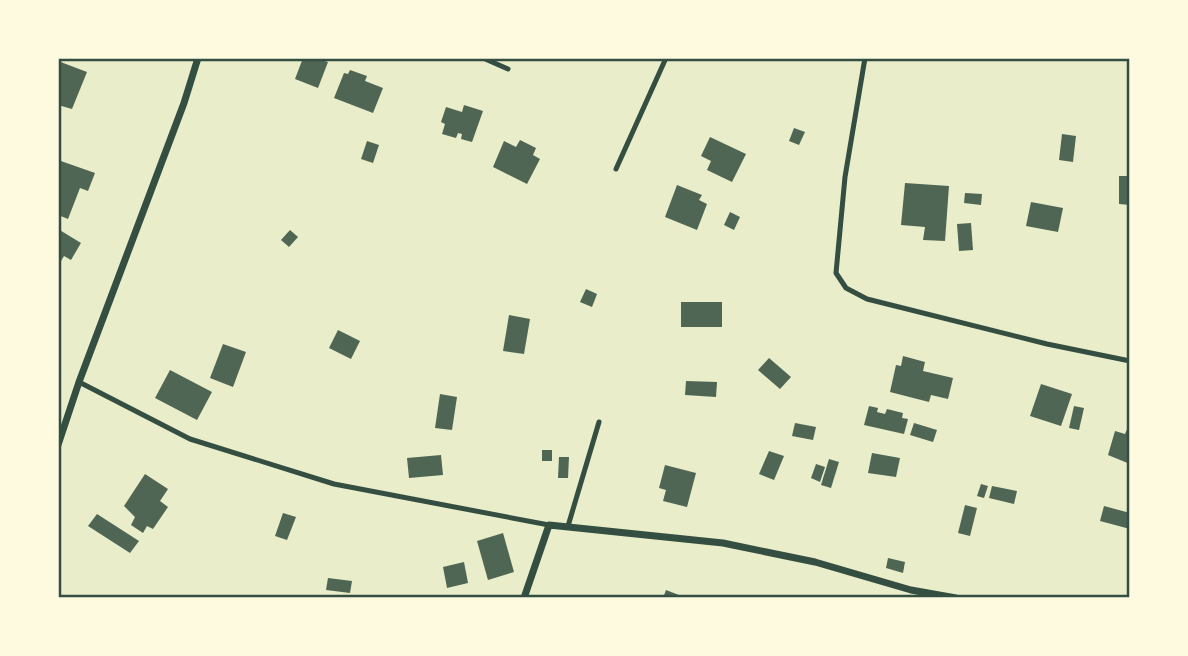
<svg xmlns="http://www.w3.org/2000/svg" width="1188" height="656" font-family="Literata,serif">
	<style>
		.building { fill: #4f6655 }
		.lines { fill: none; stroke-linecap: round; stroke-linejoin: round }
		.service { stroke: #344e41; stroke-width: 5 }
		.minor { stroke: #344e41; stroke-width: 7 }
		.neatline { fill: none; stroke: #344e41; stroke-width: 2.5 }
	</style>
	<rect width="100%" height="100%" fill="#e9edc9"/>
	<g class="building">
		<path d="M303,58h13l12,4 -10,26 -23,-9z"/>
		<path d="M58,61l29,11 -15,37 -14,-4z"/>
		<path d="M350,70l17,6 -2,5 18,7 -10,25 -39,-15 10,-25 4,1z"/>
		<path d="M464,105l19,6 -11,31 -11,-3 1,-5 -4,-1 -2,5 -14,-4 3,-10 -4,-2 5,-15 16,5z"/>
		<path d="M794,128l11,4 -6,13 -10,-4z"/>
		<path d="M1062,134l14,2 -3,26 -14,-2z"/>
		<path d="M710,137l36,17 -14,28 -25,-12 4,-9 -10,-5z"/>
		<path d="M520,140l16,8 -3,7 7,4 -13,25 -34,-17 11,-26 12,6z"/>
		<path d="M367,141l12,4 -6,18 -12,-4z"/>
		<path d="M58,160l37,13 -7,18 -8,-3 -12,31 -10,-4z"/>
		<path d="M1119,176h11v29l-11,-1z"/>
		<path d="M905,183l44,3 -4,55 -22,-1 2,-13 -24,-2z"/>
		<path d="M677,185l25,10 -3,5 8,4 -10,26 -32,-13z"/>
		<path d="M965,193l17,1 -1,11 -17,-2z"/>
		<path d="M1031,202l32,6 -5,24 -32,-6z"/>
		<path d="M730,212l10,5 -6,13 -10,-5z"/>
		<path d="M971,223l2,27 -14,1 -2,-27z"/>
		<path d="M58,229l23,14 -10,17 -7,-4 -3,5 -3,-3z"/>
		<path d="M290,230l8,7 -9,10 -8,-7z"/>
		<path d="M586,289l11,5 -5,13 -12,-5z"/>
		<rect x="681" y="302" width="41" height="25"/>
		<path d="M509,315l21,4 -6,35 -21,-3z"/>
		<path d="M338,330l22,11 -9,18 -22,-11z"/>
		<path d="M223,344l23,8 -13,35 -23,-9z"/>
		<path d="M903,356l22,6 -2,9 30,7 -5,21 -17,-4 -2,7 -39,-10 6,-27 5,1z"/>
		<path d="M769,358l22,19 -11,12 -22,-19z"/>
		<path d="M170,370l42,22 -15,28 -42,-22z"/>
		<path d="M686,381l31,1 -1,15 -31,-2z"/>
		<path d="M1041,384l31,10 -11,32 -31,-10z"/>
		<path d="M440,394l17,3 -5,33 -17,-2z"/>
		<path d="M869,406l9,2 -1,4 8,2 2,-5 16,4 -1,5 6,1 -4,15 -40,-9z"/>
		<path d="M1074,406l10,2 -5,22 -10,-2z"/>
		<path d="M795,423l21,4 -3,13 -21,-4z"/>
		<path d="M914,423l23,7 -4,12 -23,-7z"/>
		<path d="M1128,427l2,1v36l-22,-9 7,-24 10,3z"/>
		<rect x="542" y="450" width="10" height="11"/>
		<path d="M769,451l15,5 -10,24 -15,-6z"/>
		<path d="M872,453l28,5 -4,19 -28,-4z"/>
		<path d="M441,455l2,20 -34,3 -2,-20z"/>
		<path d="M559,457h10l-1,21h-10z"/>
		<path d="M829,459l10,3 -8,26 -10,-3z"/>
		<path d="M816,464l9,3 -5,15 -9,-4z"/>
		<path d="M665,465l31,8 -9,34 -24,-6 3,-11 -7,-2z"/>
		<path d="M145,474l23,15 -8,12 8,6 -15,22 -6,-3 -4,7 -12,-8 4,-8 -11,-11z"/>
		<path d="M981,484l7,2 -4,12 -7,-2z"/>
		<path d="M992,486l25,5 -3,13 -25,-6z"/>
		<path d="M965,505l12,3 -7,28 -12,-3z"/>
		<path d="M1104,506l26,7v16l-30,-8z"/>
		<path d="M283,513l13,4 -9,23 -12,-4z"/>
		<path d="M97,514l42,27 -9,12 -42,-27z"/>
		<path d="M503,533l11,39 -26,8 -11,-39z"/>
		<path d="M888,558l17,4 -2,11 -17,-5z"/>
		<path d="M464,562l4,21 -21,5 -4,-21z"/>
		<path d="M328,578l24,3 -2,12 -24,-3z"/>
		<path d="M666,590l13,5 -2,3h-14z"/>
	</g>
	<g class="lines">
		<g class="service">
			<path d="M483,58l25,11"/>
			<path d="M865,58l-20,119 -9,96 10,15 21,11 180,45 83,17"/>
			<path d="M616,169l50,-111"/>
			<path d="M79,382l111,57 144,45 215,41"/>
			<path d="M568,526l31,-104"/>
		</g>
		<g class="minor">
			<path d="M58,445l21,-63 105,-279 14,-45"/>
			<path d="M524,598l25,-73 174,18 92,19 96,28 45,8"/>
		</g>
	</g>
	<rect width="1188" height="656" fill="none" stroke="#fefae0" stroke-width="119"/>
	<rect x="60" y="60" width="1068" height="536" class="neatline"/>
</svg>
